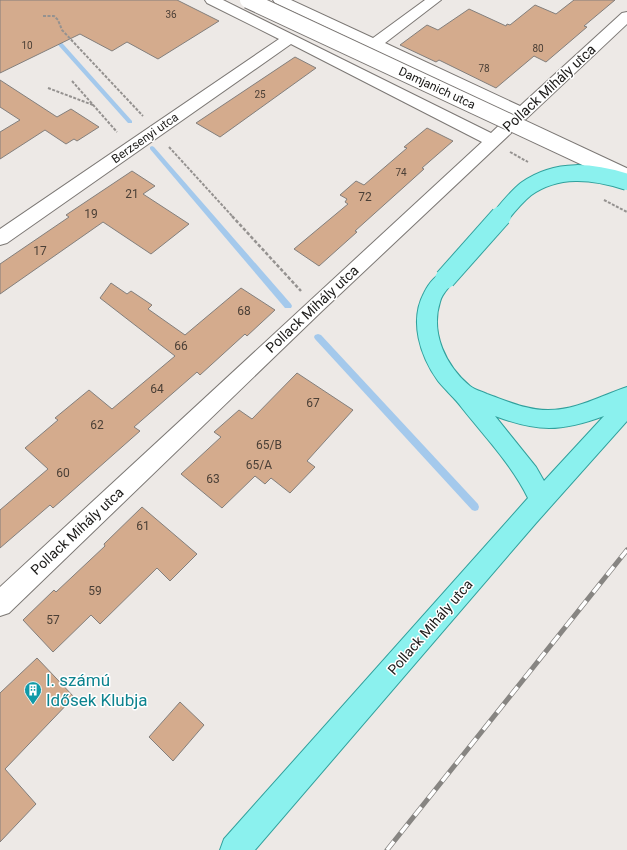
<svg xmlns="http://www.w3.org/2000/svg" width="627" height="850" font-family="Roboto,sans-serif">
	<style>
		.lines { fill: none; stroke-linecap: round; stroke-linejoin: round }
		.stream { fill: #a4c9ec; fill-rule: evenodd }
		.building { fill: #d4ab8d; stroke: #837f7c }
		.street-casing { stroke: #7c7875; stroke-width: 2 }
		.primary-casing { stroke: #31a09c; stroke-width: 2 }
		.path-far1 { stroke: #959290; stroke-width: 2; stroke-dasharray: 3 1.5; stroke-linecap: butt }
		.path { stroke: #959290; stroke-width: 2.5; stroke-dasharray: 3.5 2; stroke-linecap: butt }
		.street { fill: #fff; fill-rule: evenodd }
		.primary { fill: #8bf1ee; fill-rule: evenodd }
		.rail-casing { stroke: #878582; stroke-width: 5 }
		.rail { stroke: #fff; stroke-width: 3.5; stroke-dasharray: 11; stroke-linecap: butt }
		.secondary-bridge-casing { stroke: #7c7875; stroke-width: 18; stroke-linecap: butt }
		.primary-bridge-far1-casing { stroke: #31a09c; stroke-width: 18; stroke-linecap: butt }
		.primary-bridge-casing { stroke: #31a09c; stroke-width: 22; stroke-linecap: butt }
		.secondary-bridge { stroke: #fff; stroke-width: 16 }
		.primary-bridge-far1 { stroke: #8bf1ee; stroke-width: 16 }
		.primary-bridge { stroke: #8bf1ee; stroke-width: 20 }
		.labels { text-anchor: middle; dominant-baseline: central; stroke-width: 3; stroke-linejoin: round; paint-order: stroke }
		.far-number-label { font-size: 10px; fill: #4a3f36 }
		.far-street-label { font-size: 12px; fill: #1c1b19; stroke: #fff }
		.number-label { font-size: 12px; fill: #4a3f36 }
		.street-label { font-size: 14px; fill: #1c1b19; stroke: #fff }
		.near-culture-label { font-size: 17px; fill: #0d838f; stroke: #fff; text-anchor: start }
	</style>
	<rect width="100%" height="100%" fill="#ede9e6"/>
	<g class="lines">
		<g class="stream">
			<path d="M51,35h4l77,86v2h-4l-77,-86z"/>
			<path d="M152,146l2,1 137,157 1,2 -1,2h-6l-135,-159v-2z"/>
			<path d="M318,334l3,1 157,169 1,3 -1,3 -3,1 -3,-1 -157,-171 -1,-2 1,-2z"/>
		</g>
	</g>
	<g class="building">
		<path d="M0,0h177l42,21 -61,38 -31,-17 -15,9 -32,-17 -80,39z"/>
		<path d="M574,0h41l-31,26 3,1 -41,35 -12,-6 -38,32 -57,-28 -3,2 -36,-17 27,-20 11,5 31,-21 37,17 1,-2 3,1 25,-20 21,9z"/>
		<path d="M295,57l21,11 -96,69 -24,-14z"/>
		<path d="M0,80l57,37 14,-8 28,18 -22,14 -3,-2 -8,5 -21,-14 -45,29v-27l20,-12 -20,-13z"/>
		<path d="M427,128l26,13 -31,27 2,1 -69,62 2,1 -38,34 -25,-17 54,-45 -3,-2 2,-3 -7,-4 16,-14 8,4 43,-37 -3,-1z"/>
		<path d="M132,171l23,15 -12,8 46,30 -38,30 -48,-32 -103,72v-30l69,-47 -3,-2z"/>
		<path d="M111,283l16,11 4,-3 21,14 -4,4 37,26 56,-47 34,22 -28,26 -2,-2 -45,41 -3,-3 -63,55 6,4 -87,77 -3,-3 -50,43v-38l48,-41 -23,-21 33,-28 -3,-2 34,-28 23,19 63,-53 -75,-58z"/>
		<path d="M297,373l56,37 -46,51 8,6 -25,26 -19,-15 -6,6 -10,-8 -33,32 -41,-34 40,-37 -7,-5 25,-22 13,9z"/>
		<path d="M142,507l55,47 -27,27 -13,-13 -57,56 -9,-9 -38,37 -30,-32 31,-30 2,2 49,-46 -1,-2z"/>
		<path d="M37,658l37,39 -69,72 31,35 -36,38v-149z"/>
		<path d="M180,702l24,23 -31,36 -24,-24z"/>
	</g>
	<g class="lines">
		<g class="street-casing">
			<path id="street" d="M205,0h18l268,133 20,-19 -236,-111 -2,-3h18l82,38 52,-38h16l-56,43 135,63 102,-93 5,-1v12l-305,287 -313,302 -9,3v-29l482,-445 -191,-98 -284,199 -7,2v-16l279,-190 -72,-36z"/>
		</g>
		<g class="primary-casing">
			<path id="primary" d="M445,272l7,2 3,5c-5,8 -13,14 -15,23 -10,31 6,64 30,84 5,4 11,5 17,8 20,7 39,16 61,16 29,0 52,-14 79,-23v34l-91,102 -281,327h-35l4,-11 304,-341c-16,-33 -43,-61 -66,-90 -7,-10 -17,-18 -24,-27 -18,-25 -29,-60 -14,-88 5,-10 11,-18 21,-21zM495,416c42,16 66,16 109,0l-60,65 -8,-14z"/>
		</g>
		<g class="path-far1">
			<path d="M43,16h11l4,4 4,10 81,86"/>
			<path d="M72,81l45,51"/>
			<path d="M48,88l45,17"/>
			<path d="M169,147l64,70"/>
			<path d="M510,152l18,10"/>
			<path d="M604,200l23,12"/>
		</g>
		<path class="path" d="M232,216l69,75"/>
		<use href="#street" class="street"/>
		<use href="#primary" class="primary"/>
		<g class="rail-casing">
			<path id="rail" d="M387,850l240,-300"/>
		</g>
		<use href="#rail" class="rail"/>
		<g class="secondary-bridge-casing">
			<path id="secondary-bridge" d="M248,0l379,177"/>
		</g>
		<g class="primary-bridge-far1-casing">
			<path id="primary-bridge-far1" d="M500,217c8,-10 16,-20 26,-28 31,-22 67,-18 101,-7"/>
		</g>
		<g class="primary-bridge-casing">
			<path id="primary-bridge" d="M445,279l56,-63"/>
		</g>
		<use href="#secondary-bridge" class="secondary-bridge"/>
		<use href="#primary-bridge-far1" class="primary-bridge-far1"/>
		<use href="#primary-bridge" class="primary-bridge"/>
	</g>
	<defs>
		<g id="building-pin" transform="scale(0.9)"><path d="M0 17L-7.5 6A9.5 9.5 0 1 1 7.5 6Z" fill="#0f9aa8" stroke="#fff"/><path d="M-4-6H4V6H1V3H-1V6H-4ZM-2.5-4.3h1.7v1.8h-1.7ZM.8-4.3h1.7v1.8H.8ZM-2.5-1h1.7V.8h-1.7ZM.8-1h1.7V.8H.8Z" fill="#fff"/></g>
	</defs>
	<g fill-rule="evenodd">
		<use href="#building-pin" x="33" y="690"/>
	</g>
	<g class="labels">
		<g class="far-number-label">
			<text x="171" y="14">36</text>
			<text x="27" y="45">10</text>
			<text x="538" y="48">80</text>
			<text x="484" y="68">78</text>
			<text x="260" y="94">25</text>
			<text x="401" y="172">74</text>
		</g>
		<g class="far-street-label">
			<text transform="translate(437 88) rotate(25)">Damjanich utca</text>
			<text transform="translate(145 138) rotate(-35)">Berzsenyi utca</text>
		</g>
		<g class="number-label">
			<text x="132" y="194">21</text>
			<text x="365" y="197">72</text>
			<text x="91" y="214">19</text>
			<text x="40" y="251">17</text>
			<text x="244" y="311">68</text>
			<text x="181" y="346">66</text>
			<text x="157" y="389">64</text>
			<text x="313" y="403">67</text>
			<text x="97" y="425">62</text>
			<text x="269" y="445">65/B</text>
			<text x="259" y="465">65/A</text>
			<text x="63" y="473">60</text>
			<text x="213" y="479">63</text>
			<text x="143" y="526">61</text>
			<text x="95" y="591">59</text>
			<text x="53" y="620">57</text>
		</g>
		<g class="street-label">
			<text transform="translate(549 88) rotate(-43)">Pollack Mihály utca</text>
			<text transform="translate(312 309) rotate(-43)">Pollack Mihály utca</text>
			<text transform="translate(77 531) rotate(-43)">Pollack Mihály utca</text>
			<text transform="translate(430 627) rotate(-49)">Pollack Mihály utca</text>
		</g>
		<g class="near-culture-label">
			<text x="46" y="680">I. számú<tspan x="46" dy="20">Idősek Klubja</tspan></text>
		</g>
	</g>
</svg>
